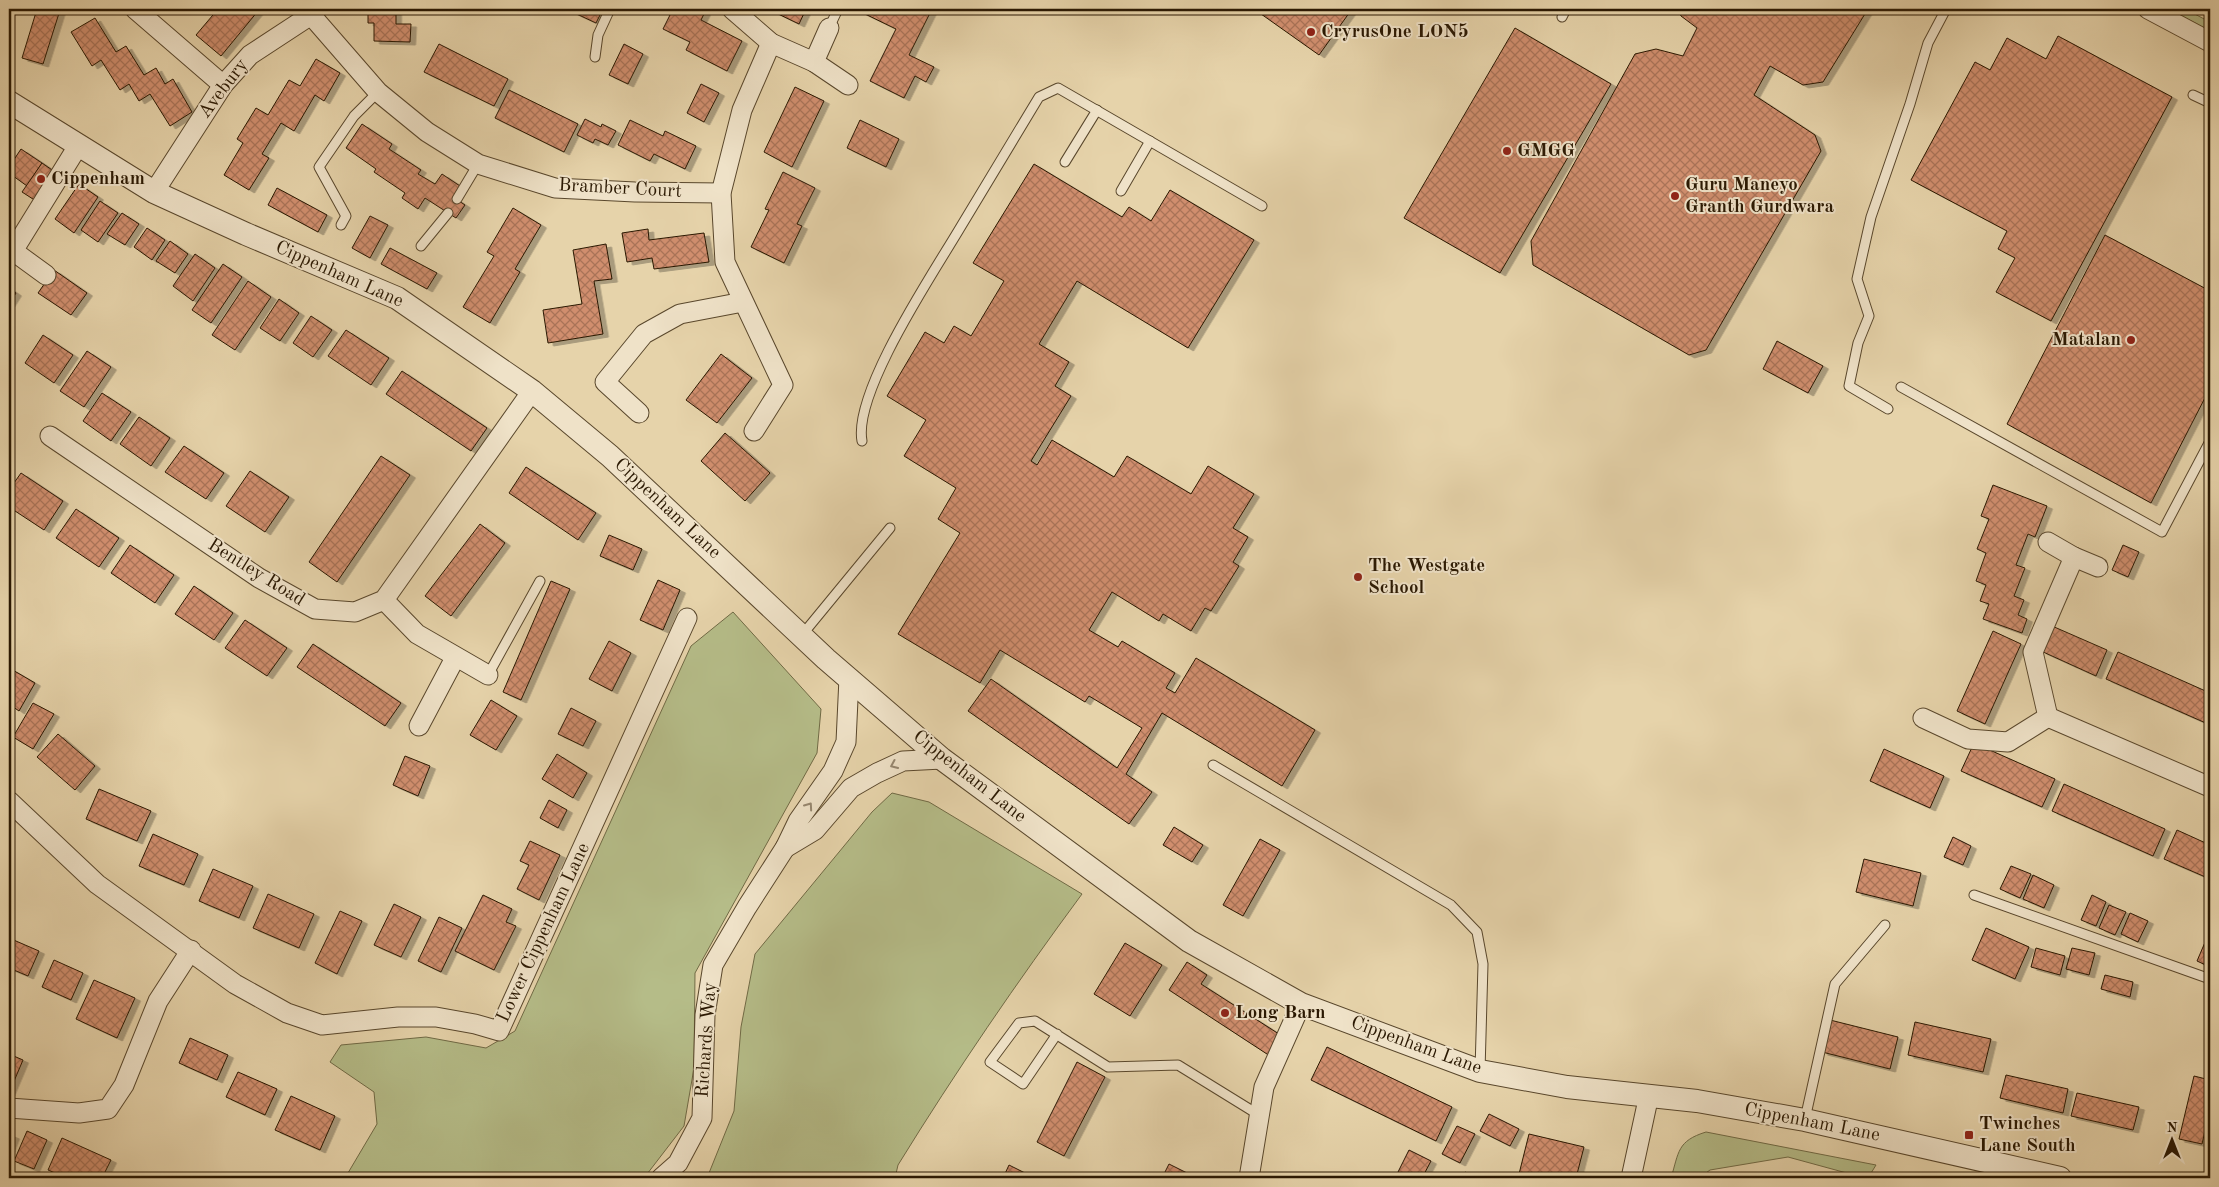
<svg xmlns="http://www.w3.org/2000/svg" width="2219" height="1187" font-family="'Old Standard TT',serif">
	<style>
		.green { fill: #b5bc88; stroke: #706a45 }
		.building { fill: url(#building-cross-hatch); stroke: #2a1802; filter: url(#shadow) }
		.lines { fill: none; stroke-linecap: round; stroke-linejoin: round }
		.service-casing { stroke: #59472c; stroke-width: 11 }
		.minor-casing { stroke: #59472c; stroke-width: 21 }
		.tertiary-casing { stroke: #59472c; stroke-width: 24 }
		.service { stroke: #efe2c8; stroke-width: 9 }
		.minor { stroke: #efe2c8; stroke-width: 19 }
		.tertiary { stroke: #efe2c8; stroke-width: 22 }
		.oneway { stroke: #96876f }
		.poi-dot { fill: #8f2418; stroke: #efe2c8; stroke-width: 2 }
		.labels { text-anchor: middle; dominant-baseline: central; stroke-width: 4; stroke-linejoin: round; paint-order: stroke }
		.poi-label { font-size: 19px; font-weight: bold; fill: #2a1802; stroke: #efe2c8; text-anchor: start }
		.street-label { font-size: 19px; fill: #2a1802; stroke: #efe2c8 }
	</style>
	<defs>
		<pattern id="building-cross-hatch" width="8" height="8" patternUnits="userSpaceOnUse" patternTransform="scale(1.25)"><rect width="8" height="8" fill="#d08e6e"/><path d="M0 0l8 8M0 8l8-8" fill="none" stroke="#a97358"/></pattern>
		<filter id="shadow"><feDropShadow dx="5.5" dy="3" stdDeviation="0" flood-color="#0004"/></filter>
	</defs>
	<rect width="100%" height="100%" fill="#e6d3aa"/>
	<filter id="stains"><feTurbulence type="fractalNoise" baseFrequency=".004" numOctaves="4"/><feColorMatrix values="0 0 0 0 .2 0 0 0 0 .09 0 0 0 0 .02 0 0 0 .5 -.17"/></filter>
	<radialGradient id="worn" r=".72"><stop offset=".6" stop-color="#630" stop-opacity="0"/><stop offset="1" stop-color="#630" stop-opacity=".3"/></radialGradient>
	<g class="green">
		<path d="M2169,9h16l25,13v9z"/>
		<path d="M733,612l88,97 -4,44 -122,220 -1,95 -10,58 -40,52h-299l32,-54 -3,-32 -44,-30 11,-17 85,-8 60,11 29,-17 176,-385z"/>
		<path d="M892,793l37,9 153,92c-65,88 -126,177 -184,271l-3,13h-188l27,-67 7,-84 14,-73 117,-142z"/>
		<path d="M1706,1132l170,33 -8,13h-3l-77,-21 -78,13 -11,8h-28c8,-26 6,-37 35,-46z"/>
	</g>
	<g class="building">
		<path d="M37,9l23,1 -17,54 -21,-6z"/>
		<path d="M218,9h38l2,2 -37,45 -25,-21z"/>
		<path d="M368,9h28v15h15l-1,18 -36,-1v-18h-6z"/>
		<path d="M566,9h37l-7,14z"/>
		<path d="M658,9h40l7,3 -4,8 41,21 -15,30 -41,-21 4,-8 -27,-13 7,-14z"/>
		<path d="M768,9h38l-7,15z"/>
		<path d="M862,9h70l-23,46 25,12 -8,15 -11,-6 -11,22 -34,-17 26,-52 -35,-17z"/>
		<path d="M1254,9h98l-33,46z"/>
		<path d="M1678,9h190l-45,73 -20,3 -33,-19 -16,29 61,40 6,16 -115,199 -17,5 -156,-90 -2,-24 104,-187 21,-5 27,7 14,-28 -16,-12z"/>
		<path d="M95,18l21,34 10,-6 18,29 12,-7 9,16 8,-5 19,33 -22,14 -20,-32 -11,7 -10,-17 -9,6 -19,-30 -9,6 -21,-34z"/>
		<path d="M1515,28l96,56 -111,189 -96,-55z"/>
		<path d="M2058,36l114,61 -121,224 -55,-29 19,-34 -17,-9 9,-18 -96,-51 64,-118 15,8 17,-32 39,21z"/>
		<path d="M439,44l69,35 -14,27 -70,-34z"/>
		<path d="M624,44l19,10 -15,30 -19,-9z"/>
		<path d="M316,59l24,14 -16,28 -9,-6 -21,36 -13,-8 -19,31 7,4 -20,32 -25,-15 19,-32 -6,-4 19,-31 12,7 21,-35 11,6z"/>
		<path d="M701,84l18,9 -15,29 -17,-9z"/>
		<path d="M795,87l29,14 -32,66 -28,-15z"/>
		<path d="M509,90l69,34 -14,28 -69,-34z"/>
		<path d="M585,119l16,8 1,-3 14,7 -8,14 -13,-6 -2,4 -16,-8z"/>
		<path d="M630,120l33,16 2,-5 31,15 -11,23 -31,-15 -4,7 -32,-16z"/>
		<path d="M860,120l39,19 -13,28 -39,-19z"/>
		<path d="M362,124l30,20 -3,5 32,21 -3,4 17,10 7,-10 18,12 -7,11 12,8 -9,13 -31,-20 -7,11 -16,-11 3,-5 -31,-21 2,-3 -30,-21z"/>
		<path d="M21,149l21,14 -15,23 -18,-13v-6z"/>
		<path d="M42,163l13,9 -19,29 -14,-9z"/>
		<path d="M1034,164l88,53 7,-10 22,14 19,-31 84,50 -66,108 -111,-67 -38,63 30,18 -14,24 16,10 -40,65 6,4 15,-25 62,37 13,-21 64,38 17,-28 46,28 -21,34 15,9 -15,25 6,4 -28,45 -6,-3 -14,23 -28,-17 -4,7 -47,-29 -23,38 29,17 4,-6 53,32 -9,15 9,5 21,-35 119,72 -33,56 -120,-73 -36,61 26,18 -23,32 -161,-113 23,-32 126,89 25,-40 -53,-32 -4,6 -85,-52 -20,33 -82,-49 62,-101 -22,-14 18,-31 -52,-32 22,-36 -39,-24 38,-64 19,11 10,-17 17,10 33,-55 -31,-18z"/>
		<path d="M783,172l32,16 -18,36 5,2 -18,37 -33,-16 18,-37 -4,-1z"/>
		<path d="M79,184l19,13 -24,36 -19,-14z"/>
		<path d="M277,188l50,27 -9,17 -50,-27z"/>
		<path d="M100,201l18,12 -20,29 -17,-12z"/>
		<path d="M513,208l28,17 -26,44 5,3 -30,51 -27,-16 31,-51 -7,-4z"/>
		<path d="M122,213l17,11 -14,21 -18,-11z"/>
		<path d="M370,216l18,9 -18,33 -18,-10z"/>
		<path d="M147,228l18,12 -13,20 -18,-13z"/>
		<path d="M648,229l1,11 55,-7 5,29 -55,7 -2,-11 -25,4 -5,-29z"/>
		<path d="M2105,235l105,56v97l-59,115 -144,-79z"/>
		<path d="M170,241l18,13 -13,19 -19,-12z"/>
		<path d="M606,244l6,35 -18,2 9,53 -55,9 -5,-33 39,-6 -9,-54z"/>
		<path d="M390,248l47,25 -10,16 -46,-25z"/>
		<path d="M195,254l20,14 -22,33 -20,-15z"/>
		<path d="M223,264l19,13 -31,46 -19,-13z"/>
		<path d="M54,270l33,23 -16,22 -33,-22z"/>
		<path d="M248,281l23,16 -36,53 -23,-15z"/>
		<path d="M9,288l7,5 -7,11z"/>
		<path d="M279,299l20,14 -19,28 -20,-13z"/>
		<path d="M311,316l21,14 -19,27 -20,-14z"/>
		<path d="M346,330l43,28 -18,27 -43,-29z"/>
		<path d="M43,335l30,20 -19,28 -29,-20z"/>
		<path d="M1777,341l46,25 -15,27 -45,-24z"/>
		<path d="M87,351l24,16 -27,40 -24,-16z"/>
		<path d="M721,354l31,24 -35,45 -31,-23z"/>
		<path d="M402,371l85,57 -16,23 -85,-57z"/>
		<path d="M102,393l29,19 -20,29 -28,-20z"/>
		<path d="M139,417l31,21 -19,28 -31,-22z"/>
		<path d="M725,433l45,40 -25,28 -44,-40z"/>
		<path d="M184,446l40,27 -18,26 -41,-27z"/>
		<path d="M381,456l29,19 -73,107 -28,-20z"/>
		<path d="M526,467l70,46 -18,27 -69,-47z"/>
		<path d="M250,471l39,26 -24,35 -39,-26z"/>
		<path d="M21,473l42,28 -19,29 -35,-23v-17z"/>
		<path d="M1993,485l54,21 -12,31 -7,-3 -12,31 9,3 -11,28 10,4 -6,15 9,4 -5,14 -39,-14 6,-15 -9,-3 6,-16 -10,-4 10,-28 -9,-4 12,-30 -8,-3z"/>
		<path d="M76,509l43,29 -20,29 -43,-29z"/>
		<path d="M480,524l25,19 -54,73 -26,-20z"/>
		<path d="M609,535l33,14 -9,21 -33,-14z"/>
		<path d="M130,545l44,30 -19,28 -44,-30z"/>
		<path d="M2123,545l16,7 -11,25 -16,-7z"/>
		<path d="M658,580l22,10 -17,40 -23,-10z"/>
		<path d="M551,581l19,8 -49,111 -18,-8z"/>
		<path d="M194,586l39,27 -19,27 -39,-26z"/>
		<path d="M245,620l42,28 -20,28 -42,-28z"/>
		<path d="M2052,626l55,24 -11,26 -55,-25z"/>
		<path d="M1993,631l28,13 -36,80 -28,-13z"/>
		<path d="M609,641l22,12 -19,38 -23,-12z"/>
		<path d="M313,644l88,59 -16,23 -88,-59z"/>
		<path d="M2118,652l92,41v26l-2,5 -102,-45z"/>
		<path d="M11,669l24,14 -16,28 -10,-7v-31z"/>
		<path d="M491,700l26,16 -21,34 -26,-15z"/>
		<path d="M33,703l21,11 -21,35 -20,-12z"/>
		<path d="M571,708l25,13 -13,25 -25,-12z"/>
		<path d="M58,734l37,32 -20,24 -38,-33z"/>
		<path d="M1974,743l81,36 -13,28 -81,-36z"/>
		<path d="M1884,749l60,27 -14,32 -60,-27z"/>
		<path d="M557,754l30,19 -14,25 -31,-19z"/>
		<path d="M405,756l25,10 -12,30 -25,-11z"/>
		<path d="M2064,784l101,45 -12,27 -101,-45z"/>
		<path d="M99,789l52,22 -14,30 -51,-22z"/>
		<path d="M549,800l18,10 -9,18 -18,-10z"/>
		<path d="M1174,827l29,18 -11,17 -29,-17z"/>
		<path d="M2177,830l33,15v34l-46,-20z"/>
		<path d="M153,834l45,20 -14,31 -45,-19z"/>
		<path d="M1953,837l18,9 -8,19 -19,-8z"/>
		<path d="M1260,839l20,11 -37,66 -20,-11z"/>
		<path d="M530,841l30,14 -21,45 -22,-11 12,-24 -9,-4z"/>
		<path d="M1864,859l57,14 -8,33 -57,-14z"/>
		<path d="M2011,866l20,8 -11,24 -20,-9z"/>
		<path d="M213,869l40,17 -14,32 -40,-17z"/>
		<path d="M2033,875l21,10 -10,23 -21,-9z"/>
		<path d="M268,894l46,20 -15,34 -46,-20z"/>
		<path d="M483,895l29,14 -6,13 10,4 -22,44 -39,-19z"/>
		<path d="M2092,895l14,7 -10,24 -15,-6z"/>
		<path d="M394,904l27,13 -20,40 -27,-12z"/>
		<path d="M2109,905l17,7 -11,23 -16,-7z"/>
		<path d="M340,911l22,10 -25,53 -22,-11z"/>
		<path d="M2130,913l18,8 -10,21 -17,-8z"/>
		<path d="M439,917l23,11 -21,44 -23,-11z"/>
		<path d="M1986,928l43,19 -14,32 -43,-19z"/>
		<path d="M9,938l30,13 -11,25 -19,-8z"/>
		<path d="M2206,940l4,2v25l-13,-6z"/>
		<path d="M1125,943l37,22 -32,51 -36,-22z"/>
		<path d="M2036,948l29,8 -5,19 -29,-8z"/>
		<path d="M2072,948l23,5 -6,22 -23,-6z"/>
		<path d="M54,960l29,13 -12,27 -29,-13z"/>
		<path d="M1187,962l20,13 -6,9 81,52 -12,20 -101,-66z"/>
		<path d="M2105,975l28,7 -3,15 -29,-8z"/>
		<path d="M94,980l41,18 -18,40 -41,-19z"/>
		<path d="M1830,1020l68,17 -8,32 -68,-17z"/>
		<path d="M1915,1022l76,17 -8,33 -75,-17z"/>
		<path d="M190,1038l38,17 -11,25 -38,-17z"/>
		<path d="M1327,1047l125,60 -16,34 -125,-61z"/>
		<path d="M9,1054l14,6 -14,33z"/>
		<path d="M1077,1062l28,15 -41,79 -27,-14z"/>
		<path d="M238,1072l39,17 -12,26 -39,-18z"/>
		<path d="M2006,1075l62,14 -5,24 -63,-15z"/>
		<path d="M2194,1076l16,4v29l-8,35 -23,-5z"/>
		<path d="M2077,1093l62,14 -6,23 -62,-14z"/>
		<path d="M291,1096l44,20 -15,34 -45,-20z"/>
		<path d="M1489,1114l30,15 -9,17 -30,-15z"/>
		<path d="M1457,1126l18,8 -15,29 -18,-9z"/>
		<path d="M27,1131l20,9 -13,29 -20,-8z"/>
		<path d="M9,1134l5,2 -5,13z"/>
		<path d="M1529,1134l55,13 -8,31h-40l-17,-4z"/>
		<path d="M62,1138l49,22 -9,18h-35l-19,-8z"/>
		<path d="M1409,1150l22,11 -9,17h-27z"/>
		<path d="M1169,1164l28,14h-35z"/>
		<path d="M1009,1165l26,13h-32z"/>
		<path d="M1465,1172l13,6h-16z"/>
	</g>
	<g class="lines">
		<g class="service-casing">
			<g id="service">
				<path d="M1562,17l4,-8"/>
				<path d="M829,28l9,-19"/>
				<path d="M595,57l3,-22 12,-26"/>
				<path d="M2193,95l17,8"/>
				<path d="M1065,162l32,-52"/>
				<path d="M1121,191l29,-50"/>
				<path d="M457,199l21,-35"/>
				<path d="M341,225l5,-9 -27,-49 35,-51 24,-24"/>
				<path d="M421,246l27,-33"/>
				<path d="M1901,387l261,145 48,-91"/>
				<path d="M1888,409l-39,-23 9,-43 11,-27 -12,-37 14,-62 39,-113 18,-61 18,-34"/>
				<path d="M862,441c-9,-49 72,-169 98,-213 26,-43 52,-87 79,-131l19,-9 204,118"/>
				<path d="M802,635l88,-107"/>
				<path d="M488,675l52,-94"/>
				<path d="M1213,765l238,140 26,27 6,32 -3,107"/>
				<path d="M1974,895l236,84"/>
				<path d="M1057,1034l-34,50 -33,-22 29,-39 16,-2 73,46 70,-2 81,50"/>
				<path d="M1805,1119l30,-135 50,-59"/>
			</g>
		</g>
		<g class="minor-casing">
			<g id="minor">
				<path d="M135,9l88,76"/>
				<path d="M732,9l39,34 43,19 34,23"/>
				<path d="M2148,9l62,33"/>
				<path d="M311,15l67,77 49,40 51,32 77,24 80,4 86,1"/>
				<path d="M814,62l15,-34"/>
				<path d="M154,192l69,-107 27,-30 61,-40 6,-6"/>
				<path d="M9,248l37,27"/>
				<path d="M13,251l65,-105"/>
				<path d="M639,413l-34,-31 39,-48 36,-20 63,-12"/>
				<path d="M754,431l29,-46 -58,-123 -4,-69 21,-83 29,-67"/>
				<path d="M50,436l209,142 56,31 40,3 29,-12 148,-209"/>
				<path d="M2048,542l26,15 24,10"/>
				<path d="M384,600l33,34 71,41"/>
				<path d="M2048,717l162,70"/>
				<path d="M2048,717l-15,-65 41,-95"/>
				<path d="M1923,718l45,21 40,3 40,-25"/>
				<path d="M419,726l36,-68"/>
				<path d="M9,801l88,83 138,100 52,29 35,12 76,-8h38l39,7 24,7 188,-413"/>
				<path d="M785,848l30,-18 36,-42 26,-15 26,-12 39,-2"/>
				<path d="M9,1108l70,5 29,-4 16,-24 34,-84 33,-51"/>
				<path d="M661,1178l17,-15 24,-45 3,-103 8,-50 34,-58 38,-59 13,-27 35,-50 13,-29 3,-64"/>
				<path d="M1249,1178l15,-91 37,-83"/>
				<path d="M1631,1178l18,-83"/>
			</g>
		</g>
		<g class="tertiary-casing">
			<path id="tertiary" d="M9,102l145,90 92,42 151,64 135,93 78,65 216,203 116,100 247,182 112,63 179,67 87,16 130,14 108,19 255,58"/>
		</g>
		<use href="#service" class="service"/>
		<use href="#minor" class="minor"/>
		<use href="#tertiary" class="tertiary"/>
	</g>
	<defs><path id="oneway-chevron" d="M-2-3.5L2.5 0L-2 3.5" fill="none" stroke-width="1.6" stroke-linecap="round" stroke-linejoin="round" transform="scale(1.25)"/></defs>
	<g class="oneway">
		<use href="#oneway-chevron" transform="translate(894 765) rotate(156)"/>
		<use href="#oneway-chevron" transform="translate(809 806) rotate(-55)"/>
	</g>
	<g class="poi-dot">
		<circle cx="1311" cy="32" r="5"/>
		<circle cx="1507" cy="151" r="5"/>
		<circle cx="41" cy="179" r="5"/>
		<circle cx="1675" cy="196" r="5"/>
		<circle cx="2131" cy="340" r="5"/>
		<circle cx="1358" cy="577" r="5"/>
		<circle cx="1225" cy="1013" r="5"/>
		<rect x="1964" y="1130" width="10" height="10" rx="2.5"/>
	</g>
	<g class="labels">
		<g class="poi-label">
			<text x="1321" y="32">CryrusOne LON5</text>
			<text x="1517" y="151">GMGG</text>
			<text x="51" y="179">Cippenham</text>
			<text x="1685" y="185">Guru Maneyo<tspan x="1685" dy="22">Granth Gurdwara</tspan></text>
			<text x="2121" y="340" text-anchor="end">Matalan</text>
			<text x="1368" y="566">The Westgate<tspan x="1368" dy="22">School</tspan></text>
			<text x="1235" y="1013">Long Barn</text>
			<text x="1979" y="1124">Twinches<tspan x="1979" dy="22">Lane South</tspan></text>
		</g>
		<g class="street-label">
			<text transform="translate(224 89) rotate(-53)">Avebury</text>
			<text transform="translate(620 189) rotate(3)">Bramber Court</text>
			<text transform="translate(339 275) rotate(24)">Cippenham Lane</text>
			<text transform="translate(667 509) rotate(43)">Cippenham Lane</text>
			<text transform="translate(256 573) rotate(32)">Bentley Road</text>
			<text transform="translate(969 777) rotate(38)">Cippenham Lane</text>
			<text transform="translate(544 933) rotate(-65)">Lower Cippenham Lane</text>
			<text transform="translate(707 1040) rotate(-86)">Richards Way</text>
			<text transform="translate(1416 1046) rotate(20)">Cippenham Lane</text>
			<text transform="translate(1812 1123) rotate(11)">Cippenham Lane</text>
		</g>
	</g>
	<rect width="2219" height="1187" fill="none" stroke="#e6d3aa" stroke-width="30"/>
	<rect x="10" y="10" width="2199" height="1167" fill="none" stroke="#2a1802" stroke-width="2.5"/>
	<rect x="15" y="15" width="2189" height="1157" fill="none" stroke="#2a1802"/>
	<g transform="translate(2172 1140)" stroke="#efe2c8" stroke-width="4" paint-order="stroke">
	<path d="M0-4L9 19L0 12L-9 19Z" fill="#2a1802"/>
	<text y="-8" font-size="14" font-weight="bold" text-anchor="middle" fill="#2a1802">N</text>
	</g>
	<rect width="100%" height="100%" filter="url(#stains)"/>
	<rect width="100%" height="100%" fill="url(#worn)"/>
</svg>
